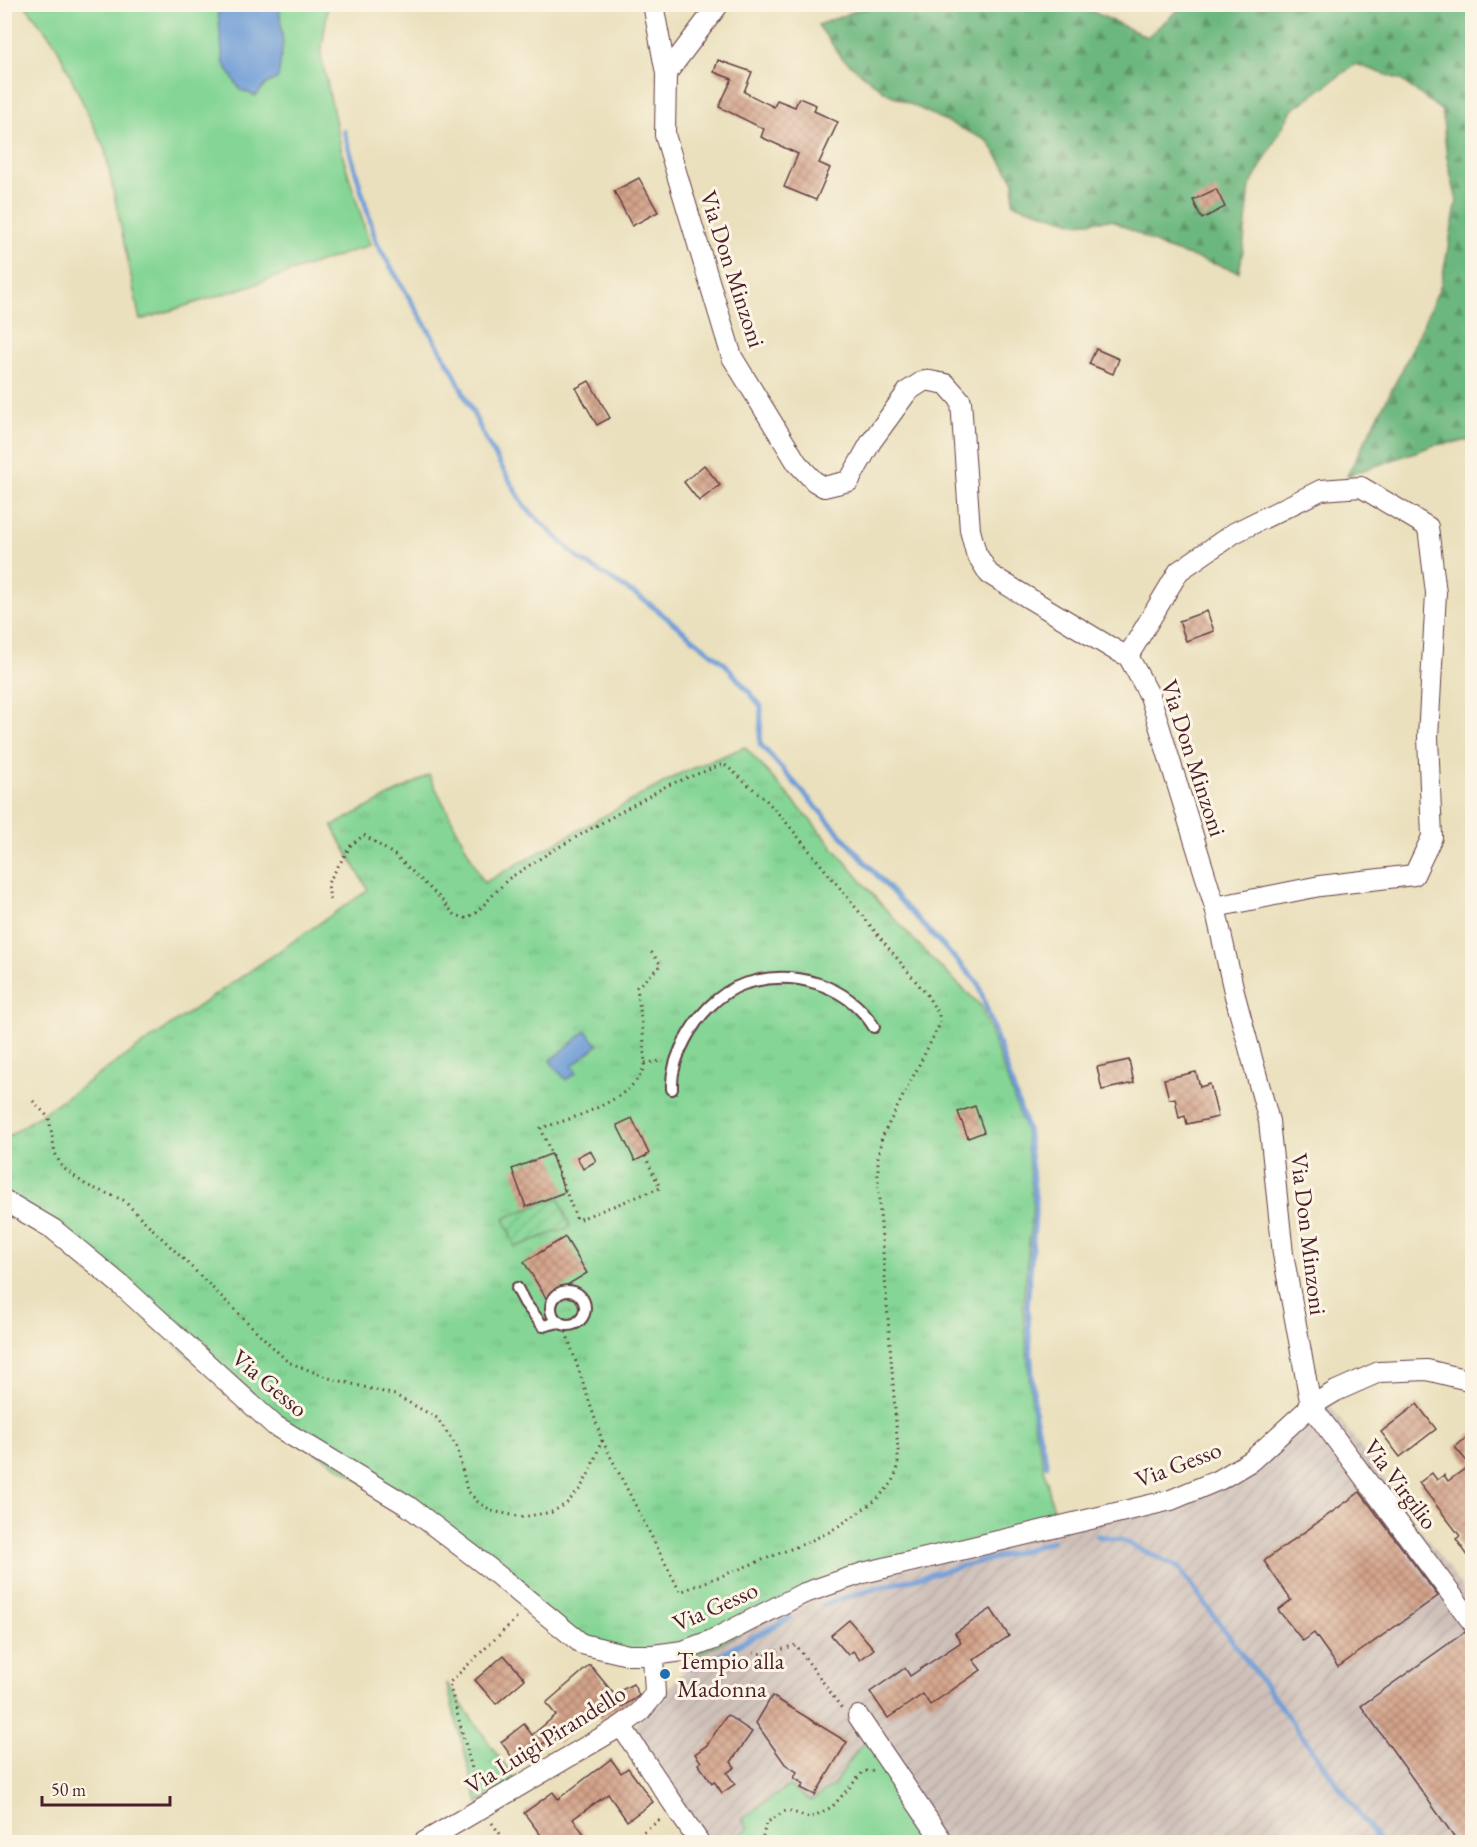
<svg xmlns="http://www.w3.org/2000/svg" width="1477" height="1847" font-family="'EB Garamond',serif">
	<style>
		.industrial { fill: url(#industrial-furrows) }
		.grass { fill: #85d696; stroke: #687a60; stroke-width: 1.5 }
		.forest { fill: url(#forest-firs); stroke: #5b6b55; stroke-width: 1.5 }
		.park { fill: url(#park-tufts); stroke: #687a60; stroke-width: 1.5 }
		.garden { fill: url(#garden-furrows); stroke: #687a60; stroke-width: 1.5 }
		.water { fill: #6e9dd7; stroke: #5c5e81; stroke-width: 1.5 }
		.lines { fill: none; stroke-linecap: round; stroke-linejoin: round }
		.stream { stroke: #6e9dd7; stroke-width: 5 }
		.building { fill: url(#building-cross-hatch) }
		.service-casing { stroke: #623c41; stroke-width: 14 }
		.minor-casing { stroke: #623c41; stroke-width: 22 }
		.path { stroke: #623c41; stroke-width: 3; stroke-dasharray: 1.5 4.5; stroke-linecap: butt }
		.service { stroke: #fff; stroke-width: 10 }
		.minor { stroke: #fff; stroke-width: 20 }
		.poi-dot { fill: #1f6fb2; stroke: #fcf5e5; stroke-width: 2 }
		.labels { text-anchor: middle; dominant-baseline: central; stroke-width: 6; stroke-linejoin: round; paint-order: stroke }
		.street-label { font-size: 24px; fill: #4a1f2b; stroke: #fcf5e5 }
		.poi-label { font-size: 24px; fill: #4a1f2b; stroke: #fcf5e5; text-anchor: start }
	</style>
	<defs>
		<pattern id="industrial-furrows" width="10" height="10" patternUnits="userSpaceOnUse" patternTransform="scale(1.5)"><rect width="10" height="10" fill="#cfc1ba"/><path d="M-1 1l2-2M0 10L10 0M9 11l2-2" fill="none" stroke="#b3a5a0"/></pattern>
		<pattern id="forest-firs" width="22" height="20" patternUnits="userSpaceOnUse" patternTransform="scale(1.5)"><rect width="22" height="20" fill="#6cb77f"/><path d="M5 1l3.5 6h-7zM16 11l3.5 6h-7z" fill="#5b9468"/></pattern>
		<pattern id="park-tufts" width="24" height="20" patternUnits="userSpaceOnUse" patternTransform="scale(1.5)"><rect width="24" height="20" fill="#85d696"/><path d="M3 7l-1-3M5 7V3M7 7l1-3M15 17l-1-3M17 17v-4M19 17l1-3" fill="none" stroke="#74b781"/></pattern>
		<pattern id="garden-furrows" width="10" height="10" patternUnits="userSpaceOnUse" patternTransform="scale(1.5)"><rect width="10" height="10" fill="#85d696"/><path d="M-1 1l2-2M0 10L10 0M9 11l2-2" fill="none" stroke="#74b781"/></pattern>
		<pattern id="building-cross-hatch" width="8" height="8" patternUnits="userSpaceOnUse" patternTransform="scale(1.5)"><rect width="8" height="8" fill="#d3a38a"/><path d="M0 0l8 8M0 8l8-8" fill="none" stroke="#ad8471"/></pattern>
	</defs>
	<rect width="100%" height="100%" fill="#fcf5e5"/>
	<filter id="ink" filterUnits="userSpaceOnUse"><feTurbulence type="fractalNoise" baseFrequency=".0167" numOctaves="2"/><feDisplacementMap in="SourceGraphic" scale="12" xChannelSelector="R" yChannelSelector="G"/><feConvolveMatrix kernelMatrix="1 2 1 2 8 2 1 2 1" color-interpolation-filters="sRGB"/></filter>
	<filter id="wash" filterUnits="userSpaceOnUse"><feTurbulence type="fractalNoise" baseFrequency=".008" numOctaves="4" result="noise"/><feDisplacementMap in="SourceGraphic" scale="24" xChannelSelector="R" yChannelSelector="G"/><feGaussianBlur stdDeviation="1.35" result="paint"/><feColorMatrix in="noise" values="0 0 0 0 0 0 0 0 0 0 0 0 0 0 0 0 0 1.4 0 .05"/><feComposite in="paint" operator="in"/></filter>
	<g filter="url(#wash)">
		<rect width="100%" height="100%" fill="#eae0bd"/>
		<path class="industrial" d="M1329,1404l143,197v241h-775l-73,-105 76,-83 93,-56 422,-112z"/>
		<g class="grass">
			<path d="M25,5h303l-7,50 22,102 27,88 -114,39 -116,36 -35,-170 -50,-107z"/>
			<path d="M867,1742l68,100h-206l19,-13 -6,-10 47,-33 22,15 23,-16 24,-36z"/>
		</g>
		<path class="forest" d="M1076,4l71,33 37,-32h288v435l-37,5 -88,31 57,-110 37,-81 16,-84 -10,-43 -5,-47 -41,-31 -45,-16 -64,46 -42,76 -7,64 -4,22 -74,-24 -53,-28 -36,3 -63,-19 1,-23 -26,-40 -103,-49 -43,-34 -24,-33 45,-17 26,-3z"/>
		<g class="park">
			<path d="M745,747l67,75 68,81 50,54 51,49 44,124 8,72 -10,105 10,113 24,106 -205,50 -152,78 -64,3 -62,-24 -137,-103 -191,-123 -241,-215v-53l363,-249 -36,-64 97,-51 55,108 197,-110z"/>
			<path d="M446,1682l69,98 -37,23z"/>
		</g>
		<path class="garden" d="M559,1197l11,30 -55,20 -11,-29z"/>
		<g class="water">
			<path d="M219,5h60l4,38 -5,35 -12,6 -10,12 -16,-6 -17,-28 -5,-50z"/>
			<path d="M586,1031l12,14 -26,21 5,6 -11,8 -16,-19z"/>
		</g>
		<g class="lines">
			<g class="stream">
				<path d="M344,131l33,113 76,127 33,69 39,67 53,51 69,44 78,62 36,42 -1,38 131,147 87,92 49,146 9,75 -9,103 8,109 12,49"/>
				<path d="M1097,1536l24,4 57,27 202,275"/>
				<path d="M823,1605l43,-14 163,-42 23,-8"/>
				<path d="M692,1669l98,-51"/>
			</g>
		</g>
		<g id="blocks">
			<g class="building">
				<path d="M718,60l34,12 -8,20 30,15 3,-7 18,7 4,-9 17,7 -2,6 24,11 -19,41 11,5 -14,32 -32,-13 14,-33 -37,-17 3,-8 -45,-22 13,-28 -18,-7z"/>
				<path d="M639,178l19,34 -26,14 -18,-35z"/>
				<path d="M1216,189l9,18 -23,12 -9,-19z"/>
				<path d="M1096,349l23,10 -6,15 -24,-10z"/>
				<path d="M589,381l21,37 -13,7 -21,-37z"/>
				<path d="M704,465l16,20 -21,16 -15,-19z"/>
				<path d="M1207,611l7,20 -28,10 -7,-20z"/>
				<path d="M1129,1060l5,23 -32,7 -5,-23z"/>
				<path d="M1196,1072l4,15 10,-3 8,33 -31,7 -2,-8 -6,2 -4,-20 -6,1 -5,-20z"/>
				<path d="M975,1106l9,26 -16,6 -10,-26z"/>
				<path d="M632,1118l17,36 -14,7 -18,-36z"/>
				<path d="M590,1150l6,11 -13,8 -6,-12z"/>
				<path d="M551,1154l14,38 -39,15 -14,-38z"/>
				<path d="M565,1237l22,36 -41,25 -22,-36z"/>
				<path d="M1417,1404l19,25 -36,28 -19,-25z"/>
				<path d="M1473,1432v131l-17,-24 4,-3 -41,-53 13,-10 5,7 7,-5 4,6 22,-16 -15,-18z"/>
				<path d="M1360,1492l78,104 -100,71 -24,-34 -11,8 -25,-31 13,-10 -27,-39z"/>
				<path d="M991,1609l18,27 -36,24 8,10 -51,35 -7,-11 -35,24 -18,-26 35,-24 5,8 51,-34 -6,-9z"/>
				<path d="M849,1620l25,29 -14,11 -7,-9 -5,4 -17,-20z"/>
				<path d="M1465,1632l8,10v200h-15l-97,-136z"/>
				<path d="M504,1655l21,24 -29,25 -21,-24z"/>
				<path d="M590,1665l24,29 19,-10 6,11 -4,4 -35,20 -5,-7 -37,31 -5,-7 -36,28 -16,-22 23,-18 8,11 24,-20 -10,-12z"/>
				<path d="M772,1696l75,46 -32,53 -14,-7 3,-4 -10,-6 3,-6 -12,-8 -29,-41z"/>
				<path d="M727,1715l25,17 -21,30 4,5 -8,6 8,11 -13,9 -8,-12 -2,2 -14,-19 3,-2 -6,-8 12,-9z"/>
				<path d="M611,1759l10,14 7,-5 25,34 -26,19 -19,-27 -35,25 17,23h-44l-22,-29 29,-21 5,7z"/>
			</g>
		</g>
	</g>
	<g filter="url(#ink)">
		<use href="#blocks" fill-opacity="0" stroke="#623c41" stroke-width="1.5"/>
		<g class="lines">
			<g class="service-casing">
				<g id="service">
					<path d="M672,1089c-1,-18 5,-33 13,-49 12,-23 33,-47 59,-56 48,-16 103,0 130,43"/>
					<path d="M517,1288l8,15 18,23 16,-4"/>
					<circle cx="568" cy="1308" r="17"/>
				</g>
			</g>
			<g class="minor-casing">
				<g id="minor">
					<path d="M653,4l13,70"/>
					<path d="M719,4l-53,70 -1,61 67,222 65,106 17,18 10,6 25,-6 22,-39 37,-51 17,-11 21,4 15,17 9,129 6,23 13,21 126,76 13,6 22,40 65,211 20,89 34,125 14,133 28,152 161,216"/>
					<path d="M1128,656l51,-85 55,-38 87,-43 40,-3 67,40 8,66 -8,144 4,100 -18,38 -94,11 -105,21"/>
					<path d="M4,1200l49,29 69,57 152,139 134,81 81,62 93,76 46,11h25l30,-4 29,-11 90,-46 61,-21 308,-73 50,-21 30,-18 60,-55 25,-15 43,-19 48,-2 45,11"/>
					<path d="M858,1716l85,126"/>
					<path d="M621,1726l78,116"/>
					<path d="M424,1842l197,-116 19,-14 15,-18 -2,-39"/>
				</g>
			</g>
			<g class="path">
				<path d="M330,900l-2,-17 23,-38 13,-10 32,21 42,40 17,19 11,3 10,-5 32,-34 44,-28 116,-66 56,-21 42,36 20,22 141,173 12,20 1,9 -58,113 -4,19v30l20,264v17l-5,15 -17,18 -28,20 -19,12 -23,11 -126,49 -78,-152"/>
				<path d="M645,1063l18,-2"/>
				<path d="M33,1101l16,17 6,35 7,14 24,18 37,15 165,162 41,16 66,17 42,23 20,29 10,43 11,12 14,9 30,6 30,-5 14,-8 14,-15 9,-16 13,-33 -36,-108"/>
				<path d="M645,1156l15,32 -83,32 -36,-92c30,-9 96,-29 103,-63 3,-14 -5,-60 -7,-78l24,-22 -12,-16"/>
				<path d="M753,1653l13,1 30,-9 47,65"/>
				<path d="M478,1791l-29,-108 69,-66 -2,-1"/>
				<path d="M492,1823l14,19"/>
				<path d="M629,1842l32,-23"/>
				<path d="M759,1842l4,-6 3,-13 21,-13 23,8 22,-11 32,-36h11"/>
			</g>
			<use href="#service" class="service"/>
			<use href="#minor" class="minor"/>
		</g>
	</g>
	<circle class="poi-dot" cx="665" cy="1674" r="6"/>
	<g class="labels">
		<g class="street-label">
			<text transform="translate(733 269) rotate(72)">Via Don Minzoni</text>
			<text transform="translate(1194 758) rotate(72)">Via Don Minzoni</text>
			<text transform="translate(1309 1234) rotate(83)">Via Don Minzoni</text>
			<text transform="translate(270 1383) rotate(40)">Via Gesso</text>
			<text transform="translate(1178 1464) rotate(-21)">Via Gesso</text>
			<text transform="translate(1401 1484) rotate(53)">Via Virgilio</text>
			<text transform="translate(715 1606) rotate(-24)">Via Gesso</text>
			<text transform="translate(545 1739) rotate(-32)">Via Luigi Pirandello</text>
		</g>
		<g class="poi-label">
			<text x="677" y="1660">Tempio alla<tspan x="677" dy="28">Madonna</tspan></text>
		</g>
	</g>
	<rect width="1477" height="1847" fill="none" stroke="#fcf5e5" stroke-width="24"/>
	<path d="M42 1796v9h128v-9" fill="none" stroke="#4a1f2b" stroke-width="3"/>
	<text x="51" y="1796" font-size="18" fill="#4a1f2b" stroke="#fcf5e5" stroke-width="4.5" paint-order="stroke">50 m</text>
</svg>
